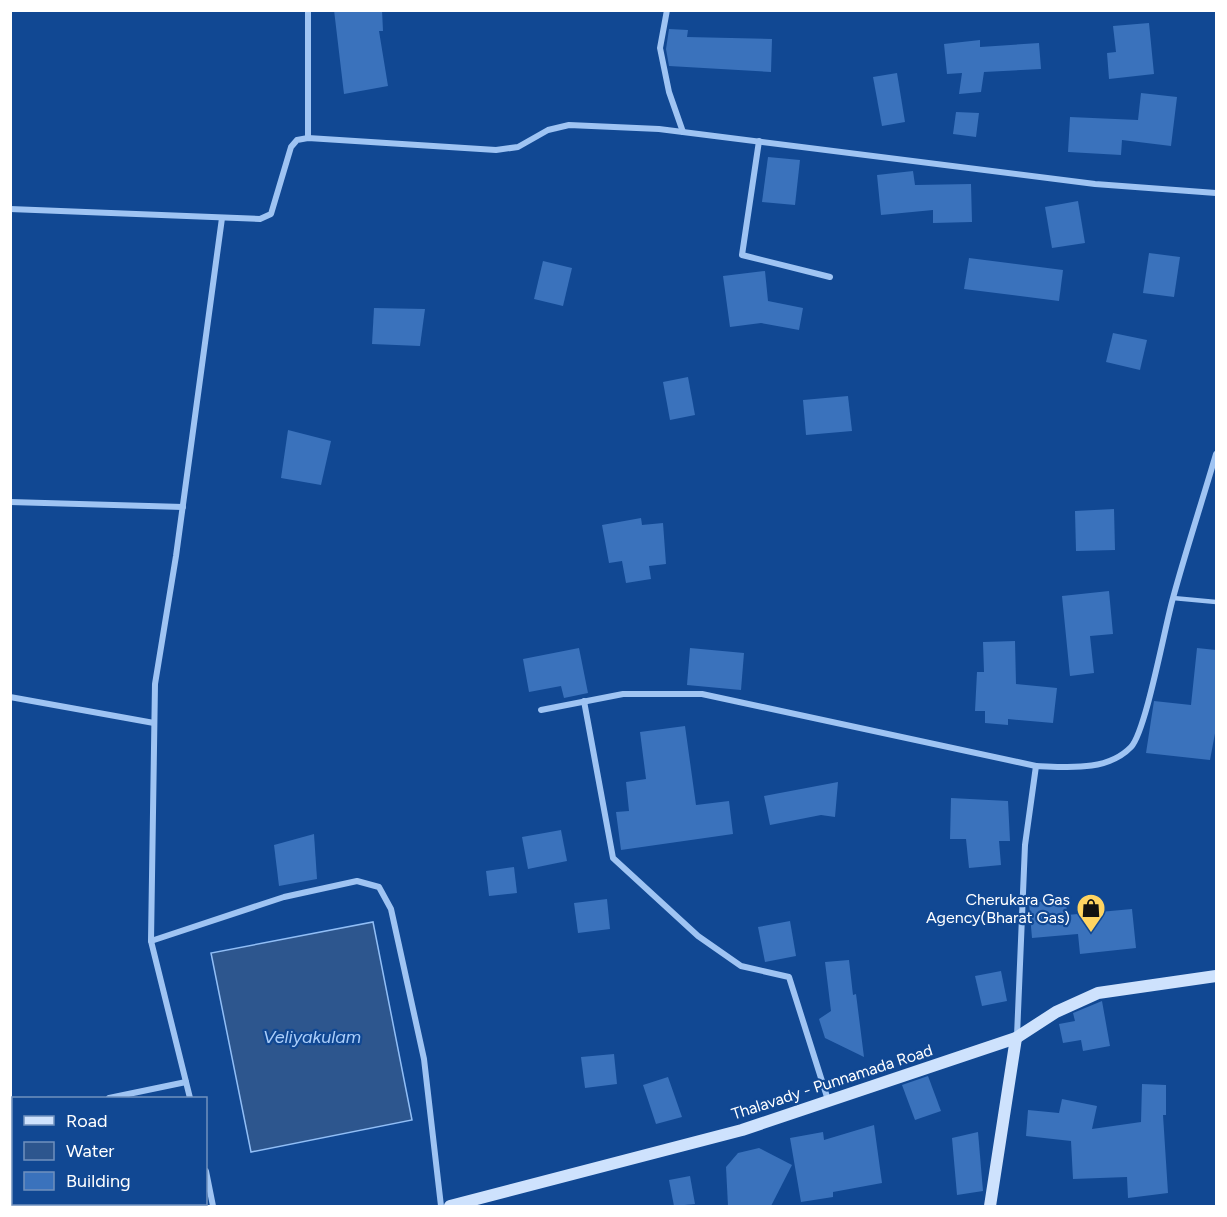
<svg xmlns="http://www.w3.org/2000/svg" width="1227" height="1217" font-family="Figtree,sans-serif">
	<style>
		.water { fill: #2d568e; stroke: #91bef6; stroke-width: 1.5 }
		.building { fill: #3a72bc }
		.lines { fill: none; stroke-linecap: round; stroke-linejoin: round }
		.service { stroke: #9fc4f3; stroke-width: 4.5 }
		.minor { stroke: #9fc4f3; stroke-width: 6 }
		.secondary { stroke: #cee2fd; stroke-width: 12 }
		.labels { text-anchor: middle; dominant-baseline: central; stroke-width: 4.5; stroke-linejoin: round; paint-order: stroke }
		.poi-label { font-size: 16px; fill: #fff; stroke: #114893; text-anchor: end }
		.street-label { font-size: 16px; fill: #fff; stroke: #114893 }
		.water-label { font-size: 18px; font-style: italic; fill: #abcefa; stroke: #114893 }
	</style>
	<rect width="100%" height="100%" fill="#114893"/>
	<path class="water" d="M373,922l39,198 -161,32 -40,-199z"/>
	<g class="building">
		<path d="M334,10h48l1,21h-4l9,55 -44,8z"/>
		<path d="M1149,23l5,51 -45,5 -2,-26 9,-1 -3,-26z"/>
		<path d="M669,29l19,1 -1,7 85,2 -1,33 -102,-6 -3,-17z"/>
		<path d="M980,40v7l59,-4 2,26 -57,3 -3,20 -22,2 3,-21 -15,1 -3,-30z"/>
		<path d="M897,73l8,49 -23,4 -9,-49z"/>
		<path d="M1141,93l36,4 -6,49 -49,-6 -1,15 -53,-3 2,-35 68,3z"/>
		<path d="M956,112l23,1 -3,24 -23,-3z"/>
		<path d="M768,157l32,3 -5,45 -33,-3z"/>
		<path d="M913,171l2,14 56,-1 1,38 -39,1v-13l-52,5 -4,-40z"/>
		<path d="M1078,201l7,42 -33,5 -7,-41z"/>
		<path d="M1149,253l31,4 -6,40 -31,-4z"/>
		<path d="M969,258l94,12 -4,31 -95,-12z"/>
		<path d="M543,261l29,7 -9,38 -29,-7z"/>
		<path d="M765,271l3,30 35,7 -4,22 -38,-7 -31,4 -7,-51z"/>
		<path d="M374,308l51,1 -5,37 -48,-2z"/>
		<path d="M1113,333l34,7 -7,30 -34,-8z"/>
		<path d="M688,377l7,38 -25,5 -7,-38z"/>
		<path d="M848,396l4,35 -46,4 -3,-35z"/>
		<path d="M288,430l43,11 -10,44 -40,-7z"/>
		<path d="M1114,509l1,41 -39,1 -1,-40z"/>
		<path d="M641,518l1,7 21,-2 3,41 -17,2 2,13 -25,4 -4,-22 -13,2 -7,-38z"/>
		<path d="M1109,591l4,43 -23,2 4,37 -24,3 -8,-80z"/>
		<path d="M1015,641l1,43 41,4 -4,35 -45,-4v6l-23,-2v-12h-10l2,-39h7l-1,-30z"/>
		<path d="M579,648l9,45 -24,5 -3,-12 -32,6 -6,-33z"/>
		<path d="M690,648l54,5 -3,37 -54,-5z"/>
		<path d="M1197,648l19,2v78l-6,32 -64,-7 8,-52 37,4z"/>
		<path d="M685,726l11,79 33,-4 4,33 -112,16 -5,-38 13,-1 -3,-29 20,-3 -6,-47z"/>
		<path d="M838,782l-3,35 -14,-2 -51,10 -6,-29z"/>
		<path d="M951,798l57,3 2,40h-11l2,24 -32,3 -3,-29h-16z"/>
		<path d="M561,830l6,31 -39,8 -6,-32z"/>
		<path d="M314,834l3,45 -38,7 -5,-41z"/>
		<path d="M514,867l3,26 -28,3 -3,-25z"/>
		<path d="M607,899l3,30 -32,4 -4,-30z"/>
		<path d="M1066,899l1,16 65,-6 4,39 -56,6 -2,-20 -46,4 -3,-35z"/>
		<path d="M790,921l6,35 -31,6 -7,-35z"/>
		<path d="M849,960l4,35 3,-1 8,63 -39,-19 -6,-19 12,-8 -6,-49z"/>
		<path d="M1001,971l6,30 -25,5 -7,-30z"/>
		<path d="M1102,1001l8,45 -27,5 -2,-11 -18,3 -4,-19 16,-3 -2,-8z"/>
		<path d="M614,1054l3,30 -32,4 -4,-31z"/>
		<path d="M928,1076l13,35 -26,9 -13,-35z"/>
		<path d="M668,1077l14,40 -26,7 -13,-39z"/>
		<path d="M1142,1084l24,1v30h-3l5,78 -40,5 -1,-21 -54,2 -2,-38 -45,-5 2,-26 31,3 3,-14 35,7 -5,23 49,-7z"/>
		<path d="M874,1125l8,58 -49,9v5l-32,5 -11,-64 33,-6 1,8z"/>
		<path d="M978,1132l5,59 -26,4 -5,-57z"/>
		<path d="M759,1148l33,17 -21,41h-43l-2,-39 12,-14z"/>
		<path d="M690,1176l5,28 -21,2 -5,-26z"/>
	</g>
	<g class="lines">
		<path class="service" d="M1173,598l43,4"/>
		<g class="minor">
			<path d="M308,10v128"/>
			<path d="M667,10l-7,38 9,44 14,40"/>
			<path d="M759,141l-17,114 88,22"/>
			<path d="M10,209l250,10 11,-5 20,-67 6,-7 11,-2 188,12 22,-3 30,-17 21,-5 90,4 436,55 121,9"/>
			<path d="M10,502l173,5"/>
			<path d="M10,697l144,26"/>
			<path d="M584,701l29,157 85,78 43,30 48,11 39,123"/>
			<path d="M541,710l82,-16h79l334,72"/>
			<path d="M151,941l133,-44 73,-16 22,6 12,22 33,150 17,147"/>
			<path d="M1017,1036l8,-191 11,-79c31,1 71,6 95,-19 15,-16 34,-121 42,-149 13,-48 29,-96 43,-144"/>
			<path d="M109,1098l77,-16"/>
			<path d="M190,1098l-39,-157 4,-257 21,-128 46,-338"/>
			<path d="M10,1120h4"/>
			<path d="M206,1171l7,35"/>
		</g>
		<g class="secondary">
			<path d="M450,1206l292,-76 274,-92 40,-26 42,-19 118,-17"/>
			<path d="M990,1206l26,-168"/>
		</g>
	</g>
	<defs>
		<g id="shop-pin" transform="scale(1.5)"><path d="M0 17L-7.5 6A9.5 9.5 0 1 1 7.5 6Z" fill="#ffd461" stroke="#114893"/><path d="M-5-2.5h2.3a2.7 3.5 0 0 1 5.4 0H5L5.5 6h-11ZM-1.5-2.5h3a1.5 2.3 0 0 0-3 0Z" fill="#111"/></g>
	</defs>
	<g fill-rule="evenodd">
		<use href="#shop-pin" x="1091" y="908"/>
	</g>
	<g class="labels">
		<g class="poi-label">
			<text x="1070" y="899">Cherukara Gas<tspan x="1070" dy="18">Agency(Bharat Gas)</tspan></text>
		</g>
		<g class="street-label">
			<text transform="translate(832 1082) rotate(-18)">Thalavady - Punnamada Road</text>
		</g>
		<g class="water-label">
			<text x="312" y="1037">Veliyakulam</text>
		</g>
	</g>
	<rect width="1227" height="1217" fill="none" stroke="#ffffff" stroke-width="24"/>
	<rect x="12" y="1097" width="195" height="108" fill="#114893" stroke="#7091be" stroke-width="1.5"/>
	<rect x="24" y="1116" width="30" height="9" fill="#cee2fd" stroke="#7091be" stroke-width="1.5"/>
	<text x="66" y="1127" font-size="18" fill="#ffffff">Road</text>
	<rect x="24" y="1142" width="30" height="18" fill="#2d568e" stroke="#7091be" stroke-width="1.5"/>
	<text x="66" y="1157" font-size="18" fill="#ffffff">Water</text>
	<rect x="24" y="1172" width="30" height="18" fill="#3a72bc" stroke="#7091be" stroke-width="1.5"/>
	<text x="66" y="1187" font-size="18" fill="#ffffff">Building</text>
</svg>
